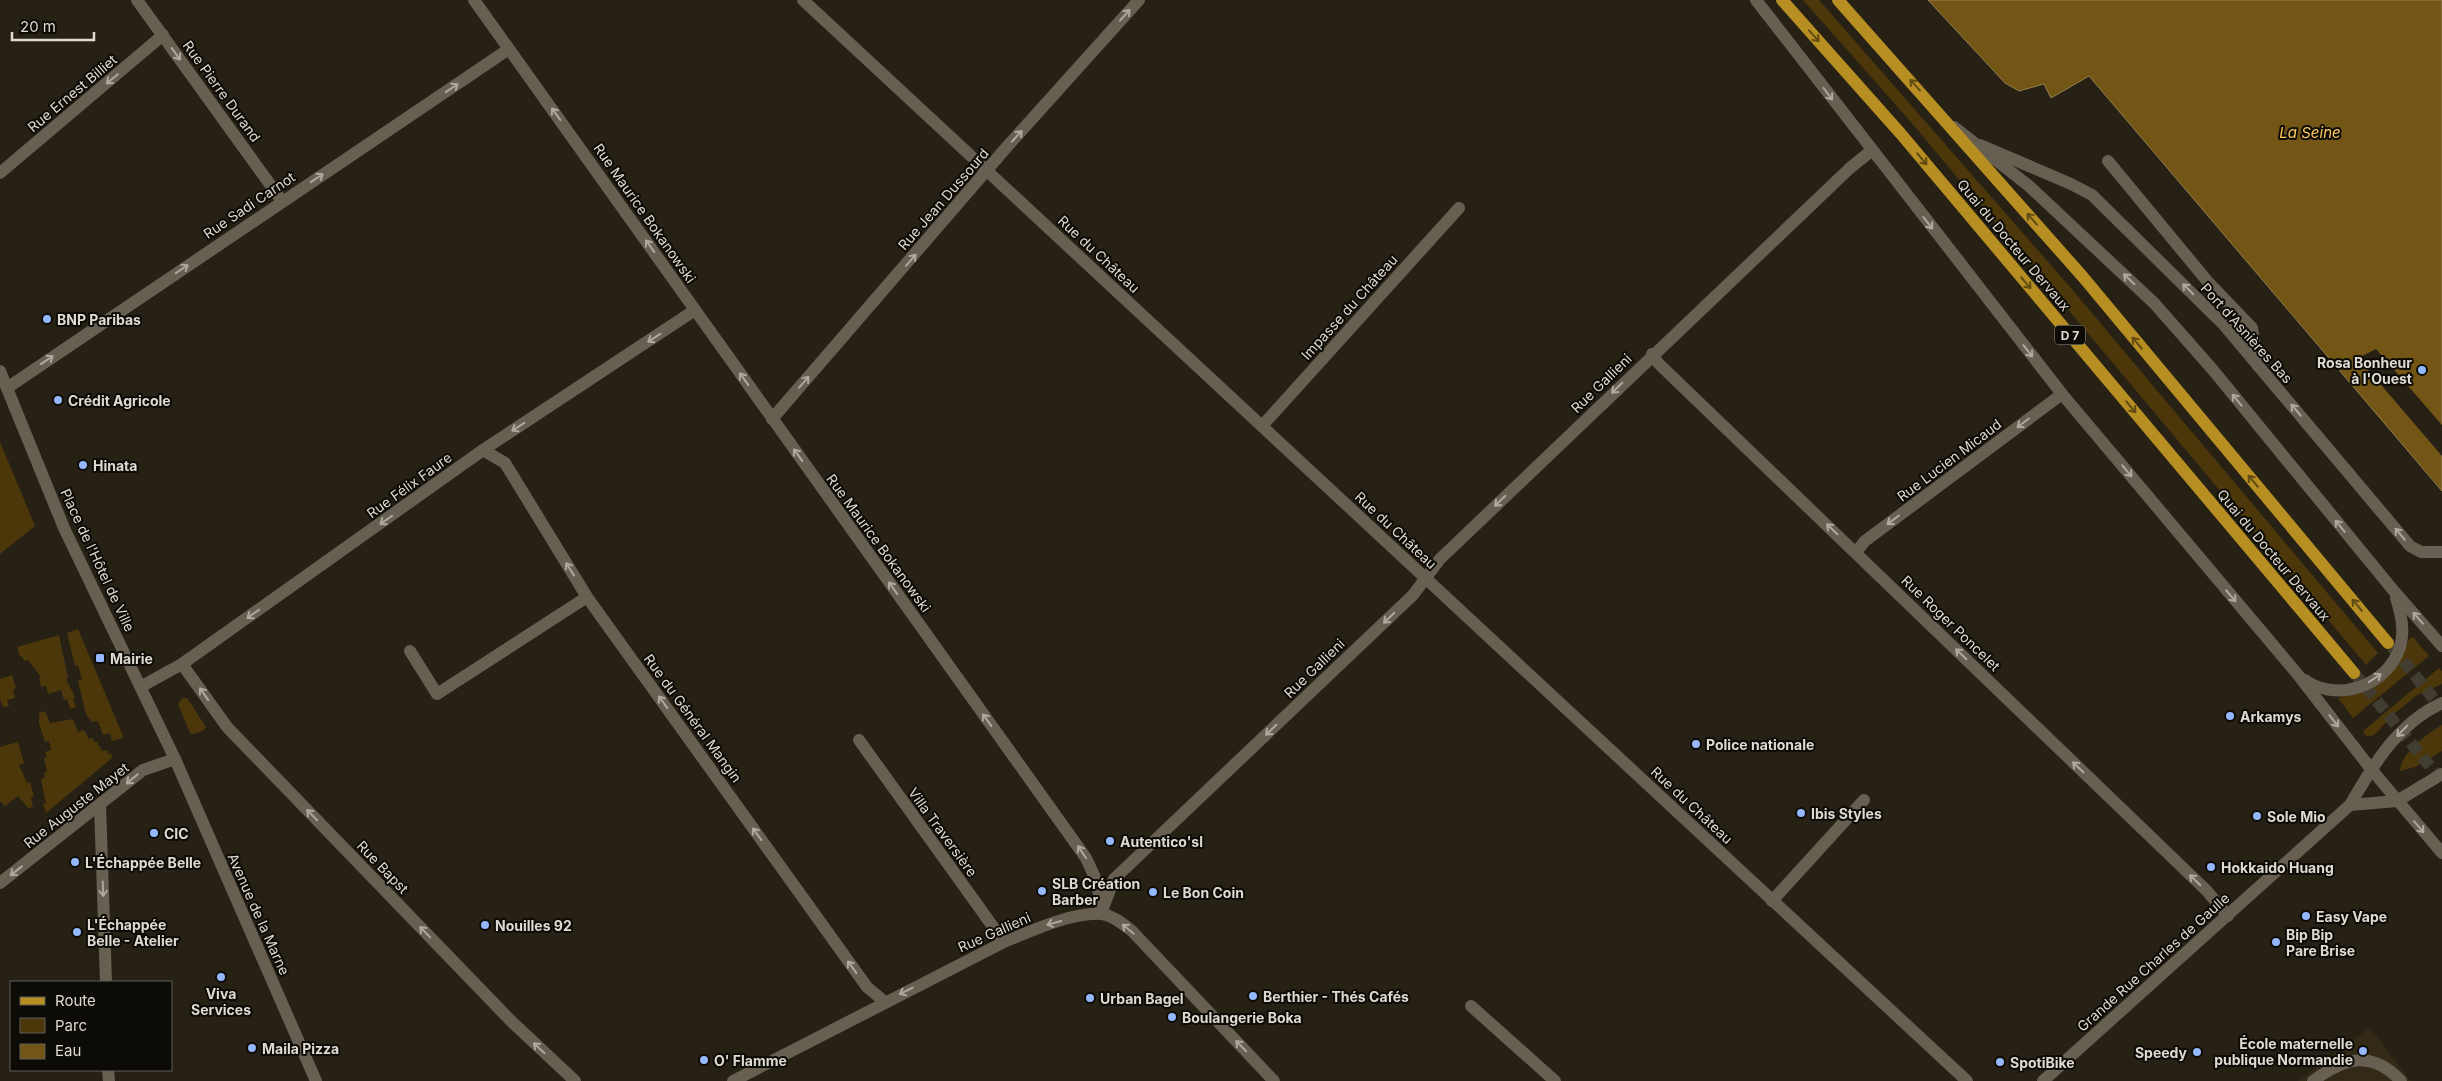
<svg xmlns="http://www.w3.org/2000/svg" width="2442" height="1081" font-family="Inter,sans-serif">
	<style>
		.built { fill: #332917 }
		.green { fill: #4b3709 }
		.water { fill: #735616; stroke: #937e4e }
		.pier { fill: #272115 }
		.lines { fill: none; stroke-linecap: round; stroke-linejoin: round }
		.primary-tunnel { stroke: #423d31; stroke-width: 12; stroke-dasharray: 12 6; stroke-linecap: butt }
		.service { stroke: #675f52; stroke-width: 12 }
		.minor { stroke: #675f52; stroke-width: 12 }
		.secondary { stroke: #675f52; stroke-width: 12 }
		.primary { stroke: #b78e22; stroke-width: 12 }
		.oneway { stroke: #aea99f }
		.oneway2 { stroke: #624c14 }
		.poi-dot { fill: #95b7fd; stroke: #0d0b06; stroke-width: 2 }
		.labels { text-anchor: middle; dominant-baseline: central; stroke-width: 4; stroke-linejoin: round; paint-order: stroke }
		.shield { fill: #0d0b06; stroke: #9f9c95; stroke-width: 1 }
		.shield-label { font-size: 12px; font-weight: bold; fill: #dedad2 }
		.street-label { font-size: 14px; fill: #dedad2; stroke: #0d0b06 }
		.poi-label { font-size: 14px; font-weight: bold; fill: #dedad2; stroke: #0d0b06; text-anchor: start }
		.water-label { font-size: 15px; font-style: italic; fill: #fdc85c; stroke: #0d0b06 }
	</style>
	<rect width="100%" height="100%" fill="#272115"/>
	<path class="built" d="M2370,1028l41,53h-113l59,-44z"/>
	<g class="green">
		<path d="M1803,0h16l251,287 308,366 -12,12 -456,-544z"/>
		<path d="M0,442l35,84 -35,28z"/>
		<path d="M78,629l45,107 -1,2 -10,3 -2,-8 -7,2 -5,-14 -6,1 -6,-8 -8,-33 4,-2 -4,-14 -3,1 -8,-33z"/>
		<path d="M59,635l9,43 -2,1 9,18 -2,1 3,9 -6,2 -3,-10 -3,1 -3,-10 -13,4 -2,-8 -5,1 -2,-8 2,-2 -13,-17 -4,1 -2,-5 -2,1 -3,-10z"/>
		<path d="M2413,637l16,19 -76,62 -15,-20c6,-3 13,-2 19,-5 29,-12 42,-24 52,-54z"/>
		<path d="M2439,668l3,3v13l-25,11 -23,19 -20,21 -7,2 -4,-6z"/>
		<path d="M12,675l4,13 -3,2 2,8 -8,2 2,6 -6,1 -3,-9v-19z"/>
		<path d="M182,698h5l19,29 -2,3 -10,4 -4,-1 -12,-29z"/>
		<path d="M45,711l5,12 23,-4 5,13 6,-2 5,9 4,-1 1,4h3l5,9 5,-1 1,4 3,-1 1,5 -66,55 -3,-9 3,-1 -5,-24 4,-2 -1,-4 3,-1 -3,-14 3,-1 -2,-5 6,-2 -2,-9 -4,1 -6,-19v-10z"/>
		<path d="M2442,725v26l-27,16 -15,4c1,-19 27,-37 42,-46z"/>
		<path d="M18,742l6,21 -5,2 8,18 3,-1 4,14 -3,1 2,10 -5,1 -10,-12 -13,10 -5,-5v-54z"/>
	</g>
	<path class="water" d="M1928,0h514v491l-353,-415 -38,22 -7,-14 -25,7 -14,-8z"/>
	<path class="pier" d="M2376,349l66,76v31l-84,-98z"/>
	<g class="lines">
		<g class="primary-tunnel">
			<path d="M2392,647l50,62"/>
			<path d="M2354,673l88,108"/>
		</g>
		<g class="service">
			<path d="M1980,145l91,39 21,11 131,129 187,222 11,6h21"/>
			<path d="M2108,161l100,121 44,46 6,38"/>
			<path d="M1850,168l21,-17"/>
			<path d="M1262,426l197,-218"/>
			<path d="M2313,1081c32,-24 59,-31 88,0"/>
		</g>
		<g class="minor">
			<path d="M137,0l145,201"/>
			<path d="M474,0l612,858 11,24 5,32"/>
			<path d="M803,0l1164,1081"/>
			<path d="M1756,0l306,394 237,282 72,93 71,84"/>
			<path d="M1954,127l75,59 125,117 59,67 180,220 49,56"/>
			<path d="M0,173l163,-138"/>
			<path d="M1652,354l6,9 549,528 21,25"/>
			<path d="M7,388l502,-339"/>
			<path d="M772,419l233,-270 134,-149"/>
			<path d="M483,450l22,13 82,134 280,390 18,15"/>
			<path d="M1856,552l9,-11 197,-147"/>
			<path d="M410,651l27,43 150,-97"/>
			<path d="M182,664l45,63 284,294 64,60"/>
			<path d="M2305,680c32,23 83,6 95,-33 5,-17 1,-33 -4,-49"/>
			<path d="M142,686l40,-22 301,-214 212,-140"/>
			<path d="M859,740l145,202"/>
			<path d="M100,805l6,177"/>
			<path d="M0,883l143,-113 32,-11"/>
			<path d="M1772,901l92,-101"/>
			<path d="M1103,908l11,-29 299,-284 27,-36 410,-391"/>
			<path d="M1471,1006l84,75"/>
			<path d="M108,1070l1,11"/>
		</g>
		<g class="secondary">
			<path d="M0,371l64,157 111,231 141,322"/>
			<path d="M2350,805l47,-4 45,-27"/>
			<path d="M733,1081l271,-139c27,-11 68,-30 97,-28 11,1 22,10 31,17l142,150"/>
			<path d="M2043,1081l307,-276c23,-40 48,-82 92,-102"/>
		</g>
		<g class="primary">
			<path d="M1782,0l119,134 453,539"/>
			<path d="M1838,0l245,277 305,366"/>
		</g>
	</g>
	<defs><path id="oneway-shaft" d="M-6 0H5M1.5-3L5.5 0L1.5 3" fill="none" stroke-width="1.6" stroke-linecap="round" stroke-linejoin="round" transform="scale(1.25)"/></defs>
	<g class="oneway">
		<use href="#oneway-shaft" transform="translate(1125 15) rotate(-48)"/>
		<use href="#oneway-shaft" transform="translate(176 54) rotate(54)"/>
		<use href="#oneway-shaft" transform="translate(112 79) rotate(140)"/>
		<use href="#oneway-shaft" transform="translate(452 88) rotate(-34)"/>
		<use href="#oneway-shaft" transform="translate(1828 94) rotate(53)"/>
		<use href="#oneway-shaft" transform="translate(556 114) rotate(-126)"/>
		<use href="#oneway-shaft" transform="translate(1017 136) rotate(-48)"/>
		<use href="#oneway-shaft" transform="translate(317 178) rotate(-34)"/>
		<use href="#oneway-shaft" transform="translate(1928 223) rotate(52)"/>
		<use href="#oneway-shaft" transform="translate(650 246) rotate(-126)"/>
		<use href="#oneway-shaft" transform="translate(911 260) rotate(-49)"/>
		<use href="#oneway-shaft" transform="translate(182 269) rotate(-34)"/>
		<use href="#oneway-shaft" transform="translate(2129 279) rotate(-136)"/>
		<use href="#oneway-shaft" transform="translate(2188 289) rotate(-135)"/>
		<use href="#oneway-shaft" transform="translate(654 338) rotate(147)"/>
		<use href="#oneway-shaft" transform="translate(2028 351) rotate(52)"/>
		<use href="#oneway-shaft" transform="translate(47 360) rotate(-34)"/>
		<use href="#oneway-shaft" transform="translate(744 379) rotate(-126)"/>
		<use href="#oneway-shaft" transform="translate(804 382) rotate(-49)"/>
		<use href="#oneway-shaft" transform="translate(1617 388) rotate(136)"/>
		<use href="#oneway-shaft" transform="translate(2237 400) rotate(-129)"/>
		<use href="#oneway-shaft" transform="translate(2296 410) rotate(-130)"/>
		<use href="#oneway-shaft" transform="translate(2023 423) rotate(143)"/>
		<use href="#oneway-shaft" transform="translate(518 427) rotate(147)"/>
		<use href="#oneway-shaft" transform="translate(798 455) rotate(-126)"/>
		<use href="#oneway-shaft" transform="translate(2127 471) rotate(50)"/>
		<use href="#oneway-shaft" transform="translate(1500 501) rotate(136)"/>
		<use href="#oneway-shaft" transform="translate(386 520) rotate(145)"/>
		<use href="#oneway-shaft" transform="translate(1893 520) rotate(143)"/>
		<use href="#oneway-shaft" transform="translate(2340 526) rotate(-129)"/>
		<use href="#oneway-shaft" transform="translate(1832 529) rotate(-136)"/>
		<use href="#oneway-shaft" transform="translate(2400 534) rotate(-130)"/>
		<use href="#oneway-shaft" transform="translate(570 569) rotate(-122)"/>
		<use href="#oneway-shaft" transform="translate(893 588) rotate(-126)"/>
		<use href="#oneway-shaft" transform="translate(2231 596) rotate(50)"/>
		<use href="#oneway-shaft" transform="translate(253 614) rotate(145)"/>
		<use href="#oneway-shaft" transform="translate(1389 618) rotate(136)"/>
		<use href="#oneway-shaft" transform="translate(2418 618) rotate(-131)"/>
		<use href="#oneway-shaft" transform="translate(1961 654) rotate(-136)"/>
		<use href="#oneway-shaft" transform="translate(2375 678) rotate(-34)"/>
		<use href="#oneway-shaft" transform="translate(204 694) rotate(-125)"/>
		<use href="#oneway-shaft" transform="translate(663 702) rotate(-126)"/>
		<use href="#oneway-shaft" transform="translate(987 720) rotate(-126)"/>
		<use href="#oneway-shaft" transform="translate(2334 721) rotate(52)"/>
		<use href="#oneway-shaft" transform="translate(1271 730) rotate(136)"/>
		<use href="#oneway-shaft" transform="translate(2402 731) rotate(134)"/>
		<use href="#oneway-shaft" transform="translate(2078 767) rotate(-136)"/>
		<use href="#oneway-shaft" transform="translate(132 779) rotate(140)"/>
		<use href="#oneway-shaft" transform="translate(312 815) rotate(-134)"/>
		<use href="#oneway-shaft" transform="translate(2419 827) rotate(49)"/>
		<use href="#oneway-shaft" transform="translate(757 834) rotate(-126)"/>
		<use href="#oneway-shaft" transform="translate(1082 852) rotate(-124)"/>
		<use href="#oneway-shaft" transform="translate(16 871) rotate(142)"/>
		<use href="#oneway-shaft" transform="translate(2195 880) rotate(-136)"/>
		<use href="#oneway-shaft" transform="translate(103 889) rotate(88)"/>
		<use href="#oneway-shaft" transform="translate(1054 923) rotate(165)"/>
		<use href="#oneway-shaft" transform="translate(1128 929) rotate(-141)"/>
		<use href="#oneway-shaft" transform="translate(425 932) rotate(-134)"/>
		<use href="#oneway-shaft" transform="translate(852 967) rotate(-126)"/>
		<use href="#oneway-shaft" transform="translate(906 991) rotate(153)"/>
		<use href="#oneway-shaft" transform="translate(1241 1046) rotate(-134)"/>
		<use href="#oneway-shaft" transform="translate(539 1048) rotate(-137)"/>
	</g>
	<g class="oneway2">
		<use href="#oneway-shaft" transform="translate(1814 36) rotate(48)"/>
		<use href="#oneway-shaft" transform="translate(1915 85) rotate(-132)"/>
		<use href="#oneway-shaft" transform="translate(1922 159) rotate(50)"/>
		<use href="#oneway-shaft" transform="translate(2032 219) rotate(-131)"/>
		<use href="#oneway-shaft" transform="translate(2026 283) rotate(50)"/>
		<use href="#oneway-shaft" transform="translate(2137 343) rotate(-130)"/>
		<use href="#oneway-shaft" transform="translate(2131 407) rotate(50)"/>
		<use href="#oneway-shaft" transform="translate(2253 481) rotate(-130)"/>
		<use href="#oneway-shaft" transform="translate(2357 605) rotate(-130)"/>
	</g>
	<g class="poi-dot">
		<circle cx="47" cy="319" r="5"/>
		<circle cx="2422" cy="370" r="5"/>
		<circle cx="58" cy="400" r="5"/>
		<circle cx="83" cy="465" r="5"/>
		<rect x="95" y="653" width="10" height="10" rx="2.5"/>
		<circle cx="2230" cy="716" r="5"/>
		<circle cx="1696" cy="744" r="5"/>
		<circle cx="1801" cy="813" r="5"/>
		<circle cx="2257" cy="816" r="5"/>
		<circle cx="154" cy="833" r="5"/>
		<circle cx="1110" cy="841" r="5"/>
		<circle cx="75" cy="862" r="5"/>
		<circle cx="2211" cy="867" r="5"/>
		<circle cx="1042" cy="891" r="5"/>
		<circle cx="1153" cy="892" r="5"/>
		<circle cx="2306" cy="916" r="5"/>
		<circle cx="485" cy="925" r="5"/>
		<circle cx="77" cy="932" r="5"/>
		<circle cx="2276" cy="942" r="5"/>
		<circle cx="221" cy="977" r="5"/>
		<circle cx="1253" cy="996" r="5"/>
		<circle cx="1090" cy="998" r="5"/>
		<circle cx="1172" cy="1017" r="5"/>
		<circle cx="252" cy="1048" r="5"/>
		<circle cx="2363" cy="1051" r="5"/>
		<circle cx="2197" cy="1052" r="5"/>
		<circle cx="704" cy="1060" r="5"/>
		<circle cx="2000" cy="1062" r="5"/>
	</g>
	<g class="labels">
		<rect class="shield" x="2055" y="325.5" width="30" height="19" rx="4"/>
		<g class="shield-label">
			<text x="2070" y="335">D 7</text>
		</g>
		<g class="street-label">
			<text transform="translate(222 91) rotate(54)">Rue Pierre Durand</text>
			<text transform="translate(72 93) rotate(-40)">Rue Ernest Billiet</text>
			<text transform="translate(943 199) rotate(-49)">Rue Jean Dussourd</text>
			<text transform="translate(249 205) rotate(-34)">Rue Sadi Carnot</text>
			<text transform="translate(645 213) rotate(55)">Rue Maurice Bokanowski</text>
			<text transform="translate(2014 245) rotate(50)">Quai du Docteur Dervaux</text>
			<text transform="translate(1099 254) rotate(43)">Rue du Château</text>
			<text transform="translate(1349 307) rotate(-48)">Impasse du Château</text>
			<text transform="translate(2247 333) rotate(48)">Port d'Asnières Bas</text>
			<text transform="translate(1601 383) rotate(-44)">Rue Gallieni</text>
			<text transform="translate(1949 460) rotate(-37)">Rue Lucien Micaud</text>
			<text transform="translate(409 485) rotate(-36)">Rue Félix Faure</text>
			<text transform="translate(1396 530) rotate(43)">Rue du Château</text>
			<text transform="translate(879 543) rotate(54)">Rue Maurice Bokanowski</text>
			<text transform="translate(2274 555) rotate(50)">Quai du Docteur Dervaux</text>
			<text transform="translate(98 560) rotate(65)">Place de l'Hôtel de Ville</text>
			<text transform="translate(1951 623) rotate(44)">Rue Roger Poncelet</text>
			<text transform="translate(1314 668) rotate(-44)">Rue Gallieni</text>
			<text transform="translate(693 718) rotate(54)">Rue du Général Mangin</text>
			<text transform="translate(76 805) rotate(-38)">Rue Auguste Mayet</text>
			<text transform="translate(1692 805) rotate(43)">Rue du Château</text>
			<text transform="translate(943 832) rotate(54)">Villa Traversière</text>
			<text transform="translate(383 867) rotate(46)">Rue Bapst</text>
			<text transform="translate(259 914) rotate(66)">Avenue de la Marne</text>
			<text transform="translate(994 932) rotate(-24)">Rue Gallieni</text>
			<text transform="translate(2153 962) rotate(-42)">Grande Rue Charles de Gaulle</text>
		</g>
		<g class="poi-label">
			<text x="57" y="319">BNP Paribas</text>
			<text x="2412" y="362" text-anchor="end">Rosa Bonheur<tspan x="2412" dy="16">à l'Ouest</tspan></text>
			<text x="68" y="400">Crédit Agricole</text>
			<text x="93" y="465">Hinata</text>
			<text x="110" y="658">Mairie</text>
			<text x="2240" y="716">Arkamys</text>
			<text x="1706" y="744">Police nationale</text>
			<text x="1811" y="813">Ibis Styles</text>
			<text x="2267" y="816">Sole Mio</text>
			<text x="164" y="833">CIC</text>
			<text x="1120" y="841">Autentico'sl</text>
			<text x="85" y="862">L'Échappée Belle</text>
			<text x="2221" y="867">Hokkaido Huang</text>
			<text x="1052" y="883">SLB Création<tspan x="1052" dy="16">Barber</tspan></text>
			<text x="1163" y="892">Le Bon Coin</text>
			<text x="2316" y="916">Easy Vape</text>
			<text x="87" y="924">L'Échappée<tspan x="87" dy="16">Belle - Atelier</tspan></text>
			<text x="495" y="925">Nouilles 92</text>
			<text x="2286" y="934">Bip Bip<tspan x="2286" dy="16">Pare Brise</tspan></text>
			<text x="221" y="993" text-anchor="middle">Viva<tspan x="221" dy="16">Services</tspan></text>
			<text x="1263" y="996">Berthier - Thés Cafés</text>
			<text x="1100" y="998">Urban Bagel</text>
			<text x="1182" y="1017">Boulangerie Boka</text>
			<text x="2353" y="1043" text-anchor="end">École maternelle<tspan x="2353" dy="16">publique Normandie</tspan></text>
			<text x="262" y="1048">Maila Pizza</text>
			<text x="2187" y="1052" text-anchor="end">Speedy</text>
			<text x="714" y="1060">O' Flamme</text>
			<text x="2010" y="1062">SpotiBike</text>
		</g>
		<g class="water-label">
			<text x="2310" y="132">La Seine</text>
		</g>
	</g>
	<rect x="10" y="981" width="162" height="90" fill="#0d0b06" stroke="#615e58"/>
	<rect x="20" y="997" width="25" height="8" fill="#b78e22" stroke="#615e58"/>
	<text x="55" y="1006" font-size="15" fill="#dedad2">Route</text>
	<rect x="20" y="1018" width="25" height="15" fill="#4b3709" stroke="#615e58"/>
	<text x="55" y="1031" font-size="15" fill="#dedad2">Parc</text>
	<rect x="20" y="1044" width="25" height="15" fill="#735616" stroke="#615e58"/>
	<text x="55" y="1056" font-size="15" fill="#dedad2">Eau</text>
	<path d="M12 32v8h82v-8" fill="none" stroke="#dedad2" stroke-width="2.5"/>
	<text x="20" y="32" font-size="15" fill="#dedad2" stroke="#0d0b06" stroke-width="4" paint-order="stroke">20 m</text>
</svg>
